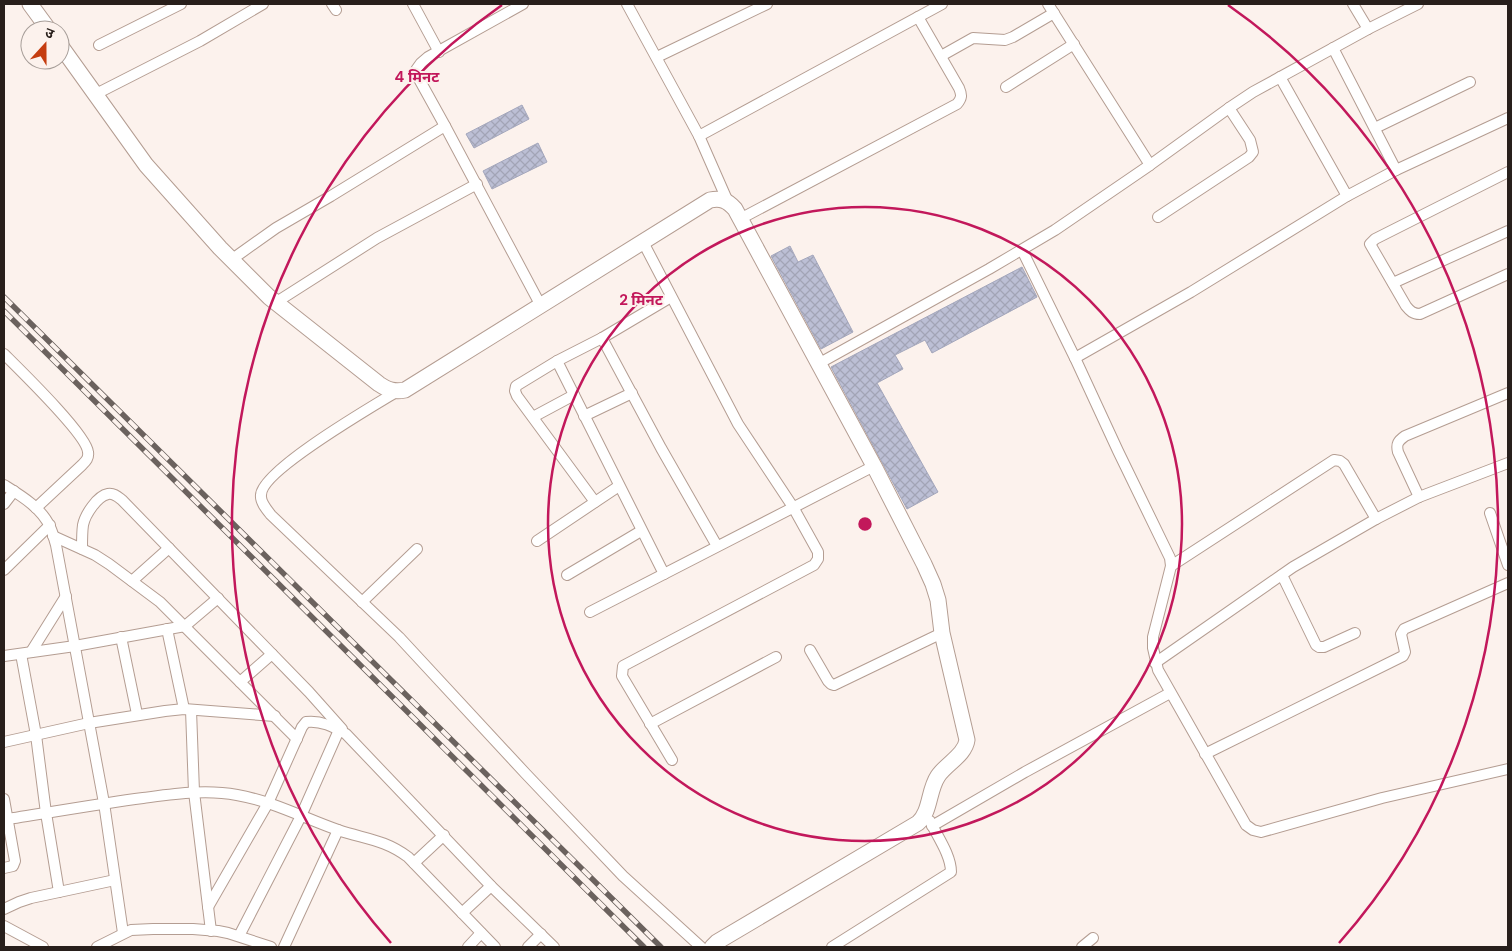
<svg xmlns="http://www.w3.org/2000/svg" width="1512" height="951" font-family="'DM Sans','Noto Sans Devanagari',sans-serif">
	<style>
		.building { fill: url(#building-cross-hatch); stroke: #a4a7bc }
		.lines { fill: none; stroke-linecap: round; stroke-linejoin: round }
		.street-casing { stroke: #b49d92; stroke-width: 12 }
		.secondary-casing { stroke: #b49d92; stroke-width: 17 }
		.street { stroke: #fff; stroke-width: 10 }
		.secondary { stroke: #fff; stroke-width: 15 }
		.rail-casing { stroke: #6b625e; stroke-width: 5.5 }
		.rail { stroke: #fcf2ed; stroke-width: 4; stroke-dasharray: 11; stroke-linecap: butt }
		.ring { fill: none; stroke: #c2185b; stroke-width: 2.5 }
		.centre { fill: #c2185b; stroke: #fcf2ed; stroke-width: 2.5 }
		.ring-label { font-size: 15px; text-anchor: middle; font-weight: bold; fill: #c2185b; stroke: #fcf2ed; stroke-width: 4; stroke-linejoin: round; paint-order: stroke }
	</style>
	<defs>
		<pattern id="building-cross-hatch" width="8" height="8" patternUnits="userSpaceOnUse" patternTransform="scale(1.25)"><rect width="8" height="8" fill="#bcbfd5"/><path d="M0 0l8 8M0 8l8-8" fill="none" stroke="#a2a4b6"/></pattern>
	</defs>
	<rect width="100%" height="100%" fill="#fcf2ed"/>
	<g class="building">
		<path d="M522,105l7,14 -55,29 -8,-14z"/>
		<path d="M538,143l9,19 -55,27 -9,-18z"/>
		<path d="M790,246l8,16 15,-7 40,77 -32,17 -50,-93z"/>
		<path d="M1022,267l15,30 -105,56 -7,-13 -30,15 8,14 -26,14 61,109 -31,17 -76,-142z"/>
	</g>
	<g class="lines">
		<g class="street-casing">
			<g id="street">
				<path d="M332,4l4,6"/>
				<path d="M413,4l26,48"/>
				<path d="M523,4l-95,53 -7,6 -5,7 3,9 26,47 96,180"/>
				<path d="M627,4l72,132 29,66"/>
				<path d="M1048,4l102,161"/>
				<path d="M1353,4l15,25"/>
				<path d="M99,45l82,-41"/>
				<path d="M1333,48l63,122"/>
				<path d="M941,56l32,-18 32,2 8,-3 41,-24"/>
				<path d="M657,57l110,-53"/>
				<path d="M1280,77l67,119"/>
				<path d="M1006,87l68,-43"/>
				<path d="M96,94l104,-53 63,-37"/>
				<path d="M1375,128l95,-46"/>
				<path d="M699,136l243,-132"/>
				<path d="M1508,172l-133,67 -5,5 36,62c4,5 7,8 14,8l88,-40"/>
				<path d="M1158,217l91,-60 4,-5 -3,-12 -21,-32"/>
				<path d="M740,219l217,-115c5,-6 5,-9 2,-16l-41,-71"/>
				<path d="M643,242l95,182 55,83 25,45v7l-4,6 -191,101 -1,10 50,84"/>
				<path d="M1022,250l53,108 43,93 52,107 1,8 -2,8 -16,63v11l5,22 88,155 7,5 8,2 121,-34 126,-29"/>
				<path d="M231,260l45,-32 55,-32 114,-70"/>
				<path d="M1393,283l115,-52"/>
				<path d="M275,303l102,-65 100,-54"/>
				<path d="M602,338l59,110 56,98"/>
				<path d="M4,354c15,15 83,81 84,98 1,6 -2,9 -6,13l-46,43"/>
				<path d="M1075,358l116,-66 156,-96 49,-26 112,-52"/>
				<path d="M557,361l107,213"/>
				<path d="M818,364l171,-95 66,-39 95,-65 79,-57 24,-16 115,-63 50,-25"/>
				<path d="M396,392c-23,14 -135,79 -135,103 -1,7 6,15 10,20l128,122 127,137 97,102 78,71"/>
				<path d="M584,416l48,-23"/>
				<path d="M533,417l41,-22"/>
				<path d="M4,485c16,10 38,23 46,42 3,6 4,12 6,18l48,258 19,130"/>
				<path d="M1419,497l-21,-45c-2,-8 0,-11 7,-16l103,-43"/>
				<path d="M595,502l-78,-106 -2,-5 1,-5 41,-25 45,-23 69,-41"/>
				<path d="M4,504l10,-13"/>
				<path d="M1490,513l18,52"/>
				<path d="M53,536l42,19 14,9 51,38 137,137"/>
				<path d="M537,541l82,-55"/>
				<path d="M82,549c0,-8 0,-17 1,-24 2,-10 14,-29 25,-31 6,-1 10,3 14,6l187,192 33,37"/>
				<path d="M1171,566l163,-106 6,1 4,3 32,55"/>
				<path d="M4,570l46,-45"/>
				<path d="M567,575l74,-44"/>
				<path d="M1282,575l34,70 3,2h5l31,-14"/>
				<path d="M132,581l37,-33"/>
				<path d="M362,602l55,-53"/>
				<path d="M590,612l284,-146"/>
				<path d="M167,629l17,80"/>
				<path d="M121,637l16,77"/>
				<path d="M810,650l18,31 3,3 3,1 108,-52"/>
				<path d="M31,652l35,-56"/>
				<path d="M21,654l15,81 10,78 13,79"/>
				<path d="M4,656l71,-10 110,-20 33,-28"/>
				<path d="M1155,663l138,-96 83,-48 43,-22 89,-34"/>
				<path d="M240,682l32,-28"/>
				<path d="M191,710l3,82 17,139"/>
				<path d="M650,724l126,-67"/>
				<path d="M4,742l85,-19 76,-12 19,-2 91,7"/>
				<path d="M1205,754l198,-98 2,-4 -4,-18 3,-5 104,-46"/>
				<path d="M4,799l11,62 -2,5 -9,2"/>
				<path d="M8,819c45,-7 90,-15 135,-21 31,-4 63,-9 94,-3 35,6 67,23 101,35 26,9 46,9 70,27l87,90"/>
				<path d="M932,826l93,-54 145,-79"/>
				<path d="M414,863l30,-28"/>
				<path d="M208,907l60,-104 34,-76 4,-5c15,-2 28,5 40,12l145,152 63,61"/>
				<path d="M4,909l15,-7 12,-4 84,-18"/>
				<path d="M462,913l29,-27"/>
				<path d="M4,926l39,21"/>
				<path d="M239,936l62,-120 38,-86"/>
				<path d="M97,947l34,-17 22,-1h40l25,2 10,2 43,14"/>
				<path d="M284,947l54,-117"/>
				<path d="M468,947l13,-14"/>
				<path d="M528,947l13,-13"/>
				<path d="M832,947l119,-75c0,-17 -14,-36 -21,-51"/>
				<path d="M1082,947l11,-9"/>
			</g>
		</g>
		<g class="secondary-casing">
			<g id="secondary">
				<path d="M30,4l19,26"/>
				<path d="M60,45l86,120 74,83 49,49 110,87c9,6 15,8 26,6l305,-190c11,-2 17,0 25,9l139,257 50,98 9,20 5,16 4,33 25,107c-2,15 -21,24 -29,36 -10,15 -7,35 -20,47l-201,119 -5,5"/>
			</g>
		</g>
		<use href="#street" class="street"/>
		<use href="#secondary" class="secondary"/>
		<g class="rail-casing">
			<g id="rail">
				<path d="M4,297l657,650"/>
				<path d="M4,311l640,636"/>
			</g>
		</g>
		<use href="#rail" class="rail"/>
	</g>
	<g class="ring">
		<circle cx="865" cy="524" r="317"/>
		<path d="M391 943A633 633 0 0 1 502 5M1228 5A633 633 0 0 1 1339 943"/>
	</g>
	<circle cx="865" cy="524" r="8" class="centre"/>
	<g class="ring-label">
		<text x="417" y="82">4 मिनट</text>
		<text x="641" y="305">2 मिनट</text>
	</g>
	<rect width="1512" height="951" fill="none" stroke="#281f1b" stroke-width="10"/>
	<g transform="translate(45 45) rotate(21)"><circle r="24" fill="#fcf2ed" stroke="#a79e99"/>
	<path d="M0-4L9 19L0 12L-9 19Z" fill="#c53d10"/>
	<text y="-8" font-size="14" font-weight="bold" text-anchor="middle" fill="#281f1b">उ</text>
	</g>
</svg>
